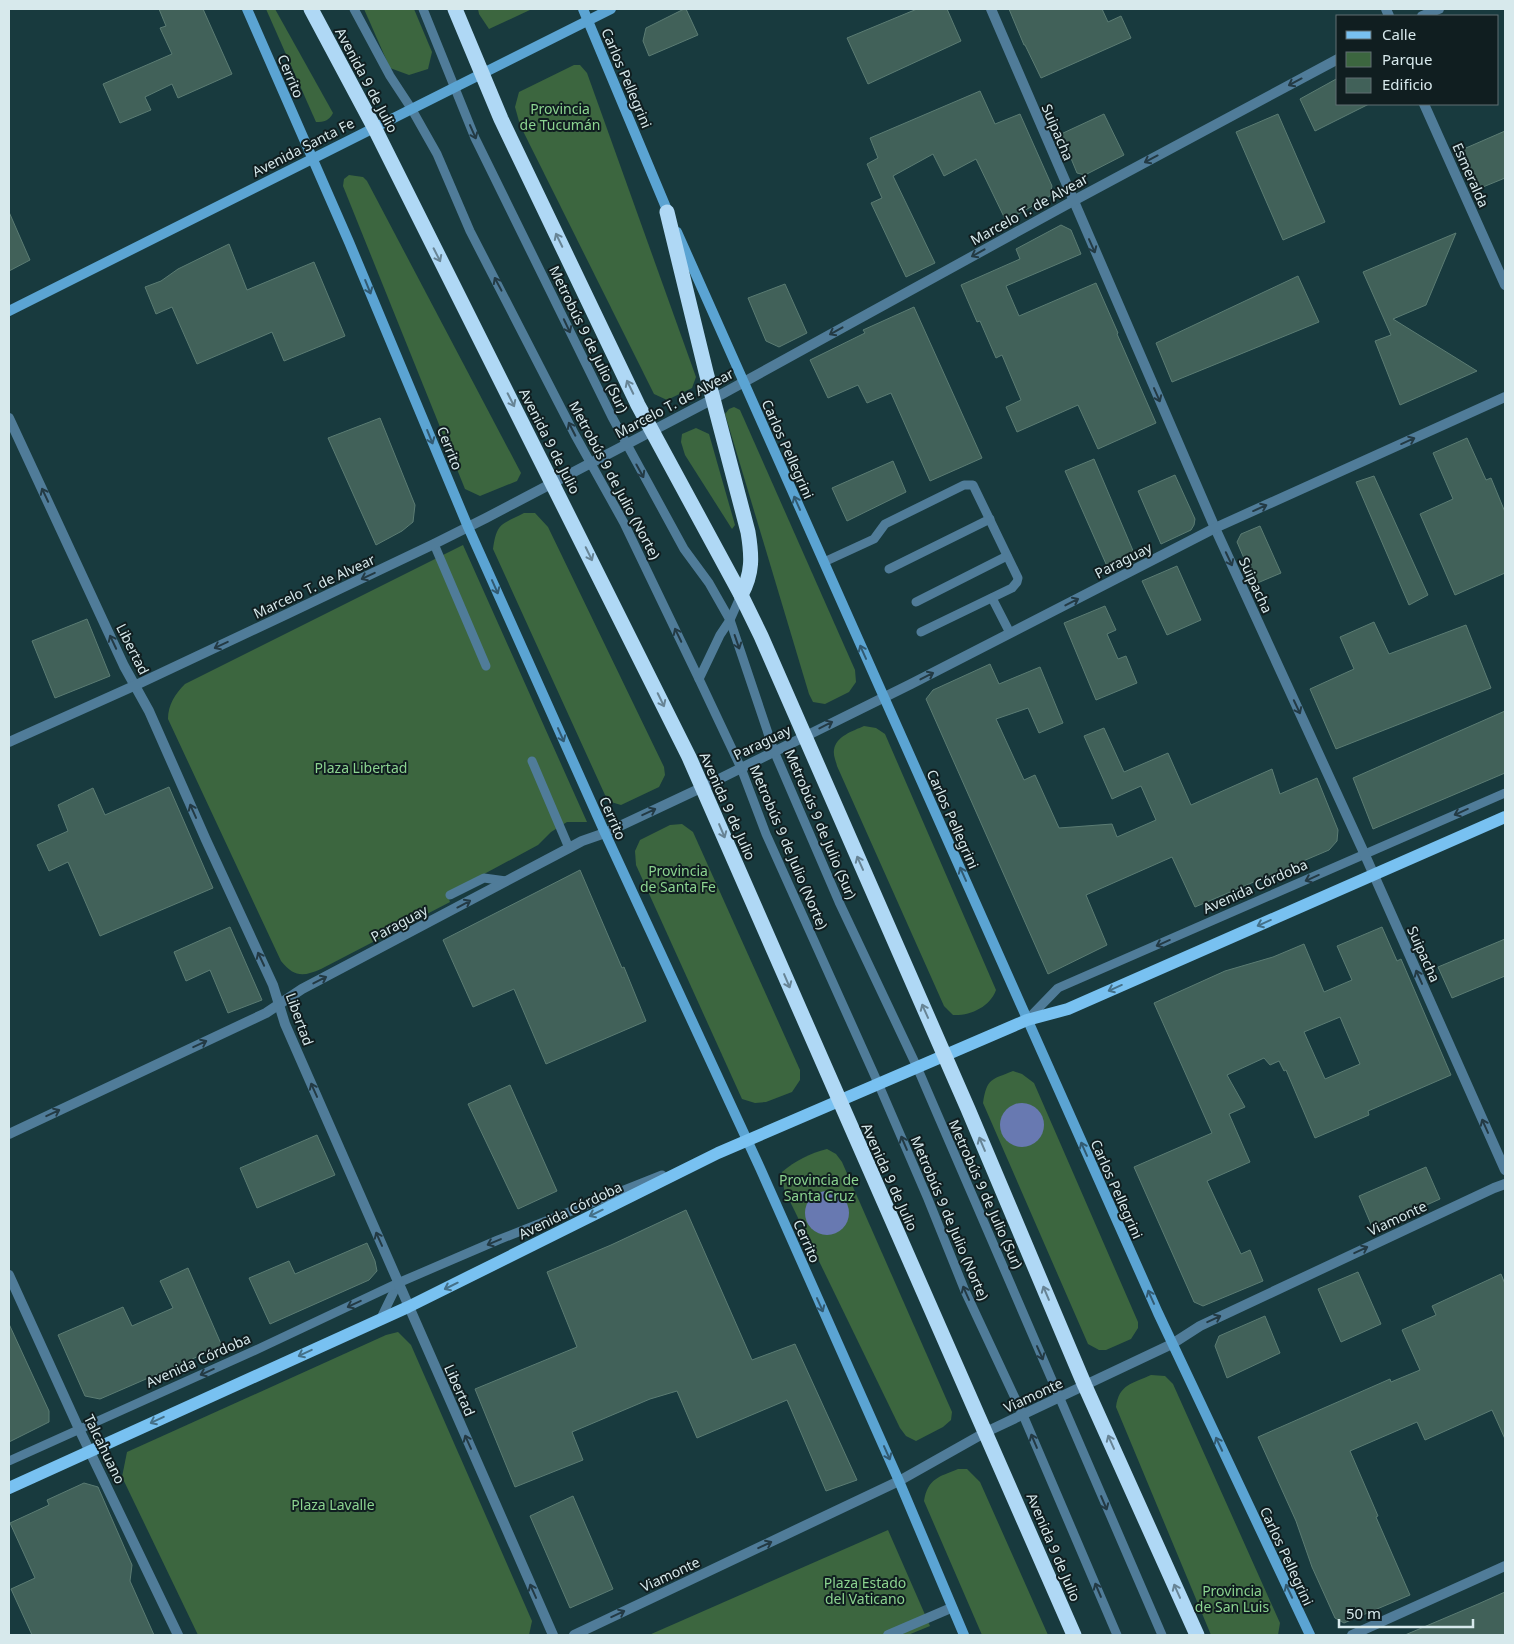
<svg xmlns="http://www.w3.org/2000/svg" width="1514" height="1644" font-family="'Noto Sans',sans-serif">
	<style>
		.green { fill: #3c663f }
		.water { fill: #6879b1 }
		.building { fill: #416159; stroke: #5b7c73; fill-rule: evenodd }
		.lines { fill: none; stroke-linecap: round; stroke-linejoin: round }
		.lane { stroke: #507c99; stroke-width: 9 }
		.street { stroke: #507c99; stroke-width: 10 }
		.secondary { stroke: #5ba4d3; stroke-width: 10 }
		.primary { stroke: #78c1f1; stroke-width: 12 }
		.highway { stroke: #afd8f5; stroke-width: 15 }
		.oneway { stroke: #233a44 }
		.oneway2 { stroke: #678495 }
		.oneway3 { stroke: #325a71 }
		.oneway4 { stroke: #447088 }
		.labels { text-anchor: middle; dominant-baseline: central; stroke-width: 4; stroke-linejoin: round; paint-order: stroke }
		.street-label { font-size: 14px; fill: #d7e9ec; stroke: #101e20 }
		.park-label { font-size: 14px; fill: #8cd490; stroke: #101e20 }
	</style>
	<rect width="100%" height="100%" fill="#183a3e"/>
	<g class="green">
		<path d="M266,9h9l58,104c-4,8 -9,9 -17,9z"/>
		<path d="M364,9h50l18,43 -4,17 -19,6 -19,-7z"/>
		<path d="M478,9h54l-43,20 -10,-15z"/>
		<path d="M574,65h6l7,8 109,304 -4,11 -25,12 -13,-6 -134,-269 -5,-18 4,-15z"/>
		<path d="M349,175l14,2 4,4 154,292 -4,8 -37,15 -15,-7 -122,-303 1,-7z"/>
		<path d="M734,407l6,3 115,260 1,12 -7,10 -24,12 -12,-2 -4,-8 -84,-280 4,-5z"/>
		<path d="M696,428l13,6 26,91 -3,4 -47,-74 -4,-13 1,-8z"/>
		<path d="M524,513h11l13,14 116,240 1,8 -6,12 -38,18 -10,-3 -6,-7 -112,-246c4,-27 8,-24 31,-36z"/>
		<path d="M463,545l124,277h-20l-16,10 -13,13 -91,49 3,8 -129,67c-18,8 -27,8 -40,-8l-113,-242c0,-14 7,-25 17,-35z"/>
		<path d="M864,726l12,2 9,6 111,256c-6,17 -26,26 -43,25l-9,-9 -107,-240c-1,-5 -4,-11 -3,-16 2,-14 19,-19 30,-24z"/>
		<path d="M682,824l11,8 107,238v10l-8,12 -26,10 -11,1 -13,-4 -106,-234 -1,-14 5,-11 30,-15z"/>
		<path d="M1013,1071l9,3 12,9 104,239v6l-7,11 -25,11h-7l-11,-6 -105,-241c4,-25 8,-23 30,-32z"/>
		<path d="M827,1149l9,5 6,8 110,250 -1,8 -8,7 -27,14 -10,-5 -6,-8 -116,-239 -2,-17c13,-11 28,-19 45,-23z"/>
		<path d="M398,1332l13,13 121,276 -3,14h-331l-76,-158 5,-25 259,-117z"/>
		<path d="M1151,1375l14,1 8,8 107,239 -2,12h-67l-95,-228c3,-23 16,-23 35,-32z"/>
		<path d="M958,1469h9l13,13 68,153h-66l-58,-134c4,-23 15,-24 34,-32z"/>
		<path d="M888,1530l42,96 -22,9h-259z"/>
	</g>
	<g class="water">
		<circle cx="1022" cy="1125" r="22"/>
		<circle cx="827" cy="1213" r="22"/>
	</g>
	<g class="building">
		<path d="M159,9h44l29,65 -54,24 -6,-14 -27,13 6,13 -31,13 -17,-39 69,-30 -12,-26 6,-2z"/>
		<path d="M684,9h2l12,26 -49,21 -6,-15 3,-13z"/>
		<path d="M917,9h30l14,32 -93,43 -21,-46z"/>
		<path d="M1009,9h93l6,13 13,-6 10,22 -90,40 -16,-33h-1z"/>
		<path d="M1338,78v26h31l-54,27 -15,-32z"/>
		<path d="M980,91l15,33 25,-10 32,72 -2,10 -44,25 -30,-62 -32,17 -11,-22 -40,22 42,87 -29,14 -35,-74 11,-5 -15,-34 11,-6 -8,-20z"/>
		<path d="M1104,114l20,41 -39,20 -8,-2 -16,-39z"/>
		<path d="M1278,114l47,108 -42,18 -47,-108z"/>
		<path d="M1505,131v47l-27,11 -2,-5 -1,3 -16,-36z"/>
		<path d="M9,212l21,48 -21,11z"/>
		<path d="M1061,225l10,5 10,24 -75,32 13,30 77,-33 22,50 -1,1 39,89 -58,26 -20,-44 -61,27 -11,-25 15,-7 -19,-45 -6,3 -16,-37 -3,1 -16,-37 59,-26 -4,-10z"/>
		<path d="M1456,233l-30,72 -33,14 84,52 -77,34 -25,-64 16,-6 -28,-63z"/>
		<path d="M229,244l18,46 67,-28 31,74 -61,25 -12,-29 -75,32 -25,-57 -16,7 -11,-27 16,-6 17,-12z"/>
		<path d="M1298,276l21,46 -147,60 -16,-39z"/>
		<path d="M785,284l22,49 -28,14 -13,-6 -18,-43z"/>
		<path d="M914,307l68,151 -52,23 -39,-88 -24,10 -9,-18 -30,13 -18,-38 55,-27 -2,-3z"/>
		<path d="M380,418l35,87 -2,17 -11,9 -26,14 -48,-107z"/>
		<path d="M1467,438l19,42 5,-2 14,34v61l-50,22 -35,-81 33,-15 -20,-46z"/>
		<path d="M1094,459l43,101 -27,13 -45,-102z"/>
		<path d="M893,461l13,31 -59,29 -15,-33z"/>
		<path d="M1175,475l20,44 -1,6 -3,5 -30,14 -23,-53z"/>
		<path d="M1374,476l54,119 -19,10 -53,-123z"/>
		<path d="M1260,526l21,47 -26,11 -18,-42 4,-8z"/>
		<path d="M1177,566l24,54 -34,15 -25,-54z"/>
		<path d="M1105,606l11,24 -9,4 11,25 8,-3 11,27 -41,17 -32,-77z"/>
		<path d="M87,619l23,57 -55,22 -23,-57z"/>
		<path d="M1374,622l15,32 77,-29 25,63 -155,61 -26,-60 44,-20 -14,-32z"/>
		<path d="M990,664l9,20 41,-17 23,56 -24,10 -11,-25 -32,11 28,61 11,-5 24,53 53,-4 5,13 39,-17 -15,-34 -29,13 -28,-63 20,-8 20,44 44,-19 23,52 81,-36 8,25 37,-16 21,52 -1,11 -8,9 -134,57 -23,-50 -86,38 21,50 -59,29 -122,-275 7,-9z"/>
		<path d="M1505,711v62l-132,56 -20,-51z"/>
		<path d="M169,787l44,101 -113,48 -32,-74 -19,9 -12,-26 31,-14 -10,-26 35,-17 12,27z"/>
		<path d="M580,870l42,98 2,-1 22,54 -100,43 -32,-75 -41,18 -30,-67z"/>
		<path d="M230,927l32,73 -34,13 -18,-43 -24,11 -12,-29z"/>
		<path d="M1382,927l15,34 4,-2 50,116 -83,36 1,4 -54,23 -29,-68 -2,1 -5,-10 -9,4 -6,-7 -37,17 18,32 -16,7 21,48 -43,19 34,73 9,-4 13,31 -60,25 -9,-4 -60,-135 78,-34 -58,-130 71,-32 48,-14 31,-13 20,48 28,-12 -15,-34zM1340,1017l20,47 -35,15 -21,-47z"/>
		<path d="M1505,939v37l-53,22 -14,-31z"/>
		<path d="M510,1085l47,106 -39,18 -50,-105z"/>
		<path d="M317,1135l18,40 -78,33 -17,-40z"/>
		<path d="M1426,1167l14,32 -67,30 -14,-33z"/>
		<path d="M686,1210l66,150 43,-16 62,136 -31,11 -39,-91 -90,38 -20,-47 -27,8 -78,33 11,28 -68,27 -40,-98 102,-42 -30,-75 64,-27z"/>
		<path d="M367,1243l8,18 2,10 -8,9 -99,44 -21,-46 40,-17 6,13z"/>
		<path d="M188,1268l34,78 -122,53 -15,-3 -27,-61 65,-28 9,19 41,-18 -13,-27z"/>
		<path d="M1358,1272l23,52 -40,18 -23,-53z"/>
		<path d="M1501,1274l4,10v155l-13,-29 -67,30 -8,-18 -67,29 28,65 -2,1 34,78 -66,28 -9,-5 -23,-51 -16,-46 -38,-84 132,-58 1,3 29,-12 -18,-40 34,-15 -4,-9z"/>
		<path d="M1265,1316l15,37 -53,25 -12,-32 4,-10z"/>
		<path d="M9,1324l40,87v11l-40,20z"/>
		<path d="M84,1483l14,4 34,78 -2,16 24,54h-122l-21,-46 24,-11 -25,-55 39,-18 -2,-5z"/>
		<path d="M573,1496l40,93 -43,19 -40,-92z"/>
		<path d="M1505,1592v43h-100l73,-31z"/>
	</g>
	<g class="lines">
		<g class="lane">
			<path d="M354,9l36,67 21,32 26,46 33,77 105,204 49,88 75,156 42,89 25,66 112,249 50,116 37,92 58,124 94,220"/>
			<path d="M423,9l52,129 137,279 72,132 25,34 21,37 44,131 65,151 78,165 245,568"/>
			<path d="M434,544l52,122"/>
			<path d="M824,562l50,-23 11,-15 79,-39h9l45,93 -1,4 -5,6 -91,44"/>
			<path d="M889,569l101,-50"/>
			<path d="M992,598l18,35"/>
			<path d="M916,602l91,-46"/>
			<path d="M699,679l21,-44 10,-15 11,-25"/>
			<path d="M532,761l37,87"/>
			<path d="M450,895l34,-17 22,3"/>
			<path d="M1027,1020l31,-32 447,-195"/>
			<path d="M381,1318l17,-35"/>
			<path d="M9,1461l249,-112 140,-66 100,-43 164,-65"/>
		</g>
		<g class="street">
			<path d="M991,9l224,519 150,327 140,315"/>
			<path d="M1386,9l3,7"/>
			<path d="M1422,16l17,-7"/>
			<path d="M1424,104l81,181"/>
			<path d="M9,418l115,248 25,45 57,129 67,145 12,39 268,611"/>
			<path d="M9,742l127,-57 151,-71 147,-70 52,-26 227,-119 360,-198 265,-142"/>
			<path d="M9,1134l257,-121 36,-24 267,-141 13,-7 23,-8 98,-46 208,-103 304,-156 290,-131"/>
			<path d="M9,1275l70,154 99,206"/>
			<path d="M574,1635l325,-154 87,-49 186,-88 28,-18 294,-138 11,-4"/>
			<path d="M888,1635l63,-27"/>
			<path d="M1352,1635l153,-69"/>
		</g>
		<g class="secondary">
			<path d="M247,9l102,233 119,285 137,306 155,335 139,313 65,154"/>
			<path d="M583,9l87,208"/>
			<path d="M677,232l481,1081 152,322"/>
			<path d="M9,311l602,-302"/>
		</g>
		<path class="primary" d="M9,1488l399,-181 310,-154 309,-133 41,-11 437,-192"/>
		<g class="highway">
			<path d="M311,9l63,118 315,630 385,878"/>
			<path d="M455,9l46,110 137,286 103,190 20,41 207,473 117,277 112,249"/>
			<path d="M667,212l39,160 42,160c4,24 5,41 -7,63"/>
		</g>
	</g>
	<defs><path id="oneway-shaft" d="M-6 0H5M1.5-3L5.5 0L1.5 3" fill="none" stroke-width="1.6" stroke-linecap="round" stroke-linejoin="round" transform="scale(1.25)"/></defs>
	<g class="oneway">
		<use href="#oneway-shaft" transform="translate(1295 82) rotate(152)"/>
		<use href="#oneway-shaft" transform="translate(473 132) rotate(66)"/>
		<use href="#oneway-shaft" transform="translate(1151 159) rotate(152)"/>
		<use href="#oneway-shaft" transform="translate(1092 246) rotate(66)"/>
		<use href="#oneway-shaft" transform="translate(978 253) rotate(151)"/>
		<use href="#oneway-shaft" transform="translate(498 284) rotate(-118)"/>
		<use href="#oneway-shaft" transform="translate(567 326) rotate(65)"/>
		<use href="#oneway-shaft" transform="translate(836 331) rotate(151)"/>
		<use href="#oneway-shaft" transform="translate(1157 395) rotate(66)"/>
		<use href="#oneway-shaft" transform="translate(572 429) rotate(-117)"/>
		<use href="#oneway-shaft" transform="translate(1408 441) rotate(-24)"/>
		<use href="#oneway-shaft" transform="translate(640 471) rotate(61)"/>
		<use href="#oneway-shaft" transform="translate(45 495) rotate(-115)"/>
		<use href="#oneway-shaft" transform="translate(1260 508) rotate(-24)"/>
		<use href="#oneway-shaft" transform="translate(1229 559) rotate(65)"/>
		<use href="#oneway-shaft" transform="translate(368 576) rotate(155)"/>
		<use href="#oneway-shaft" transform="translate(1072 602) rotate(-27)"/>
		<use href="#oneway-shaft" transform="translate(678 635) rotate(-116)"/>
		<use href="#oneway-shaft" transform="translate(113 642) rotate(-115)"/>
		<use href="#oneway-shaft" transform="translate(737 642) rotate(71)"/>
		<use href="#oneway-shaft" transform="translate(221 645) rotate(155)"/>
		<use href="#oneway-shaft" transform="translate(927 676) rotate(-27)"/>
		<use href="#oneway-shaft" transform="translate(1297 707) rotate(65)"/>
		<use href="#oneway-shaft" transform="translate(826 725) rotate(-27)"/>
		<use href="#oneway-shaft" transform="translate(193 811) rotate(-114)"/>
		<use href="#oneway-shaft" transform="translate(649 812) rotate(-25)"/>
		<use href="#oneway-shaft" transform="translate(1461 812) rotate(156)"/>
		<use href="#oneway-shaft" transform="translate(1312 878) rotate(156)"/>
		<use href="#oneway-shaft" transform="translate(464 904) rotate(-28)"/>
		<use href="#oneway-shaft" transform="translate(1163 943) rotate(156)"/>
		<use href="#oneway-shaft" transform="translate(261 959) rotate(-115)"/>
		<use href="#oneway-shaft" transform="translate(1419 977) rotate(-114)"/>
		<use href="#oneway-shaft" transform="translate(320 980) rotate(-27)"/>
		<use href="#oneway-shaft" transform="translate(200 1044) rotate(-25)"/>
		<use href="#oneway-shaft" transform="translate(314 1090) rotate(-114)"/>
		<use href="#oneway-shaft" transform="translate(53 1113) rotate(-25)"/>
		<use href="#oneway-shaft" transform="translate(1485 1126) rotate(-114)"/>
		<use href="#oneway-shaft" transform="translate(904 1143) rotate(-113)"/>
		<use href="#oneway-shaft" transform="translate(379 1239) rotate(-114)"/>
		<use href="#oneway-shaft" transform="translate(494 1242) rotate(157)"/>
		<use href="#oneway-shaft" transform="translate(1361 1250) rotate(-25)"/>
		<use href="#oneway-shaft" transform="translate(966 1293) rotate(-114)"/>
		<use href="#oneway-shaft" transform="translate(354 1304) rotate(155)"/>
		<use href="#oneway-shaft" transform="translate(1214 1319) rotate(-25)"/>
		<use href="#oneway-shaft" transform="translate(1040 1353) rotate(66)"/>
		<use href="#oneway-shaft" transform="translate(207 1372) rotate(156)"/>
		<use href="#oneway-shaft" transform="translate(1034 1441) rotate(-113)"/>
		<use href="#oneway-shaft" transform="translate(468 1442) rotate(-114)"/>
		<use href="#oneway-shaft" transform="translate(1104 1503) rotate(67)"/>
		<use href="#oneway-shaft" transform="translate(765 1545) rotate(-25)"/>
		<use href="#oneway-shaft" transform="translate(1098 1590) rotate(-113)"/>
		<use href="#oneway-shaft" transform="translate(533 1591) rotate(-114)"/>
		<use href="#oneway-shaft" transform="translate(618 1614) rotate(-25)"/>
	</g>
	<g class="oneway2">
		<use href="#oneway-shaft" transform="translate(559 240) rotate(-116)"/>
		<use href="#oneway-shaft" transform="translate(437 255) rotate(63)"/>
		<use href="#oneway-shaft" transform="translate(630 387) rotate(-116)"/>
		<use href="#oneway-shaft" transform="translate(511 400) rotate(63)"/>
		<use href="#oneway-shaft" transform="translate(589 554) rotate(64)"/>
		<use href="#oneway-shaft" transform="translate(661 700) rotate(64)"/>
		<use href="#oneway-shaft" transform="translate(722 831) rotate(67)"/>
		<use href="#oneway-shaft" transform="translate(860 863) rotate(-114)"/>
		<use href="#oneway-shaft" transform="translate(787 981) rotate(67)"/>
		<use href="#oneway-shaft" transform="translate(925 1011) rotate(-114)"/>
		<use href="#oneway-shaft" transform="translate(982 1144) rotate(-113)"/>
		<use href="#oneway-shaft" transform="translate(1046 1293) rotate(-113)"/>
		<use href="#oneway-shaft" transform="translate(1111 1442) rotate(-114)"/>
		<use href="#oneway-shaft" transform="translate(1177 1591) rotate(-114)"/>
	</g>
	<g class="oneway3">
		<use href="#oneway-shaft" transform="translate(368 287) rotate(68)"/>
		<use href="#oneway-shaft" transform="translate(430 437) rotate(68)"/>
		<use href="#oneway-shaft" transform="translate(797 503) rotate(-114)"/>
		<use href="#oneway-shaft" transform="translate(495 587) rotate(66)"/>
		<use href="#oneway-shaft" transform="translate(863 652) rotate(-114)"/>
		<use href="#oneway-shaft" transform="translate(561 735) rotate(66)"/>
		<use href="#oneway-shaft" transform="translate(963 874) rotate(-114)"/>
		<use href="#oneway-shaft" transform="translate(1084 1149) rotate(-114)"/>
		<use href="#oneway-shaft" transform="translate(1151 1297) rotate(-114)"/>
		<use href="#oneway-shaft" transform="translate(820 1305) rotate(66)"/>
		<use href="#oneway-shaft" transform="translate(1219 1444) rotate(-115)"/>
		<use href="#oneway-shaft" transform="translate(887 1453) rotate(66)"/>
		<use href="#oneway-shaft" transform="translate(1289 1591) rotate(-115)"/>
	</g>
	<g class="oneway4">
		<use href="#oneway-shaft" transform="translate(1264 923) rotate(156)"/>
		<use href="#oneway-shaft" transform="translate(1115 988) rotate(156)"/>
		<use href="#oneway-shaft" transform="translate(596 1213) rotate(154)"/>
		<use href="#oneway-shaft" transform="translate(451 1286) rotate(154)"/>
		<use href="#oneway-shaft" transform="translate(305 1353) rotate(155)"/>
		<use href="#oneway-shaft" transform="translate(157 1420) rotate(155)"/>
	</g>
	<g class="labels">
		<g class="street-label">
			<text transform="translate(291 76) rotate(67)">Cerrito</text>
			<text transform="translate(627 78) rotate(67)">Carlos Pellegrini</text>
			<text transform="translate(367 80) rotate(62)">Avenida 9 de Julio</text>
			<text transform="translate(1058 132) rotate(67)">Suipacha</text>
			<text transform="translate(303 147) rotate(-27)">Avenida Santa Fe</text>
			<text transform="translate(1471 175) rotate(66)">Esmeralda</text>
			<text transform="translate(1029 209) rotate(-29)">Marcelo T. de Alvear</text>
			<text transform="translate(589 339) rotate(64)">Metrobús 9 de Julio (Sur)</text>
			<text transform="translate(674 403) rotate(-28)">Marcelo T. de Alvear</text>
			<text transform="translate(550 441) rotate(63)">Avenida 9 de Julio</text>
			<text transform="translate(450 448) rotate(68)">Cerrito</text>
			<text transform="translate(788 449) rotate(66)">Carlos Pellegrini</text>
			<text transform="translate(615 480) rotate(62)">Metrobús 9 de Julio (Norte)</text>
			<text transform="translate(1123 560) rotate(-27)">Paraguay</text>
			<text transform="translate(1256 585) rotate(65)">Suipacha</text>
			<text transform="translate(314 586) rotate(-25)">Marcelo T. de Alvear</text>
			<text transform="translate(133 649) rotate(63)">Libertad</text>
			<text transform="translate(762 742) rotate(-26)">Paraguay</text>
			<text transform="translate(728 806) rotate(66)">Avenida 9 de Julio</text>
			<text transform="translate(613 818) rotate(66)">Cerrito</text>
			<text transform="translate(953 819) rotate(66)">Carlos Pellegrini</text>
			<text transform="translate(821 824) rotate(67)">Metrobús 9 de Julio (Sur)</text>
			<text transform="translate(789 847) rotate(67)">Metrobús 9 de Julio (Norte)</text>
			<text transform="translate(1255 886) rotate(-24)">Avenida Córdoba</text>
			<text transform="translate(399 923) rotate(-28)">Paraguay</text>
			<text transform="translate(1424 954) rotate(66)">Suipacha</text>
			<text transform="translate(300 1019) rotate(70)">Libertad</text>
			<text transform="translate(890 1177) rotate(66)">Avenida 9 de Julio</text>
			<text transform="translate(1117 1189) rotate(66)">Carlos Pellegrini</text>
			<text transform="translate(986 1194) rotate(66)">Metrobús 9 de Julio (Sur)</text>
			<text transform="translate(570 1210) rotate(-26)">Avenida Córdoba</text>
			<text transform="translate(950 1218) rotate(67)">Metrobús 9 de Julio (Norte)</text>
			<text transform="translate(1397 1218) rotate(-25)">Viamonte</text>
			<text transform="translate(807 1241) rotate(66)">Cerrito</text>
			<text transform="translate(198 1360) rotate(-24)">Avenida Córdoba</text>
			<text transform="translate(460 1390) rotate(66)">Libertad</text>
			<text transform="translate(1033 1395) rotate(-25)">Viamonte</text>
			<text transform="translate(105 1449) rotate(64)">Talcahuano</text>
			<text transform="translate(1054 1547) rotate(67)">Avenida 9 de Julio</text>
			<text transform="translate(1287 1556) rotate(65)">Carlos Pellegrini</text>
			<text transform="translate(670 1574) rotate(-25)">Viamonte</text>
		</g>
		<g class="park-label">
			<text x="560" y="108">Provincia<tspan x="560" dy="16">de Tucumán</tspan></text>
			<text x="361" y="767">Plaza Libertad</text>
			<text x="678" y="870">Provincia<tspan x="678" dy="16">de Santa Fe</tspan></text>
			<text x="819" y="1179">Provincia de<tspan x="819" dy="16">Santa Cruz</tspan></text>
			<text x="333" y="1504">Plaza Lavalle</text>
			<text x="865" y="1582">Plaza Estado<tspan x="865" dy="16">del Vaticano</tspan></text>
			<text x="1232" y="1590">Provincia<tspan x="1232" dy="16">de San Luis</tspan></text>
		</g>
	</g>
	<rect width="1514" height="1644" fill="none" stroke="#d7e9ec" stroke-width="20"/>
	<rect x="1336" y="15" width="162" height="90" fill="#101e20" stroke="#606f72"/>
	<rect x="1346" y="31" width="25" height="8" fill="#78c1f1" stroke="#606f72"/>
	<text x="1382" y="40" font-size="15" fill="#d7e9ec">Calle</text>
	<rect x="1346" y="52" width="25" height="15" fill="#3c663f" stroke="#606f72"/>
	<text x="1382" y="65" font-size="15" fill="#d7e9ec">Parque</text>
	<rect x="1346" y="78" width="25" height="15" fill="#416159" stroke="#606f72"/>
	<text x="1382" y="90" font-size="15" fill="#d7e9ec">Edificio</text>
	<path d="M1339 1619v8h134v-8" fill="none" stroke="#d7e9ec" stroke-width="2.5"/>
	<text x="1346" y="1619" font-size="15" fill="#d7e9ec" stroke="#101e20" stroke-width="4" paint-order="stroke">50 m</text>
</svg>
